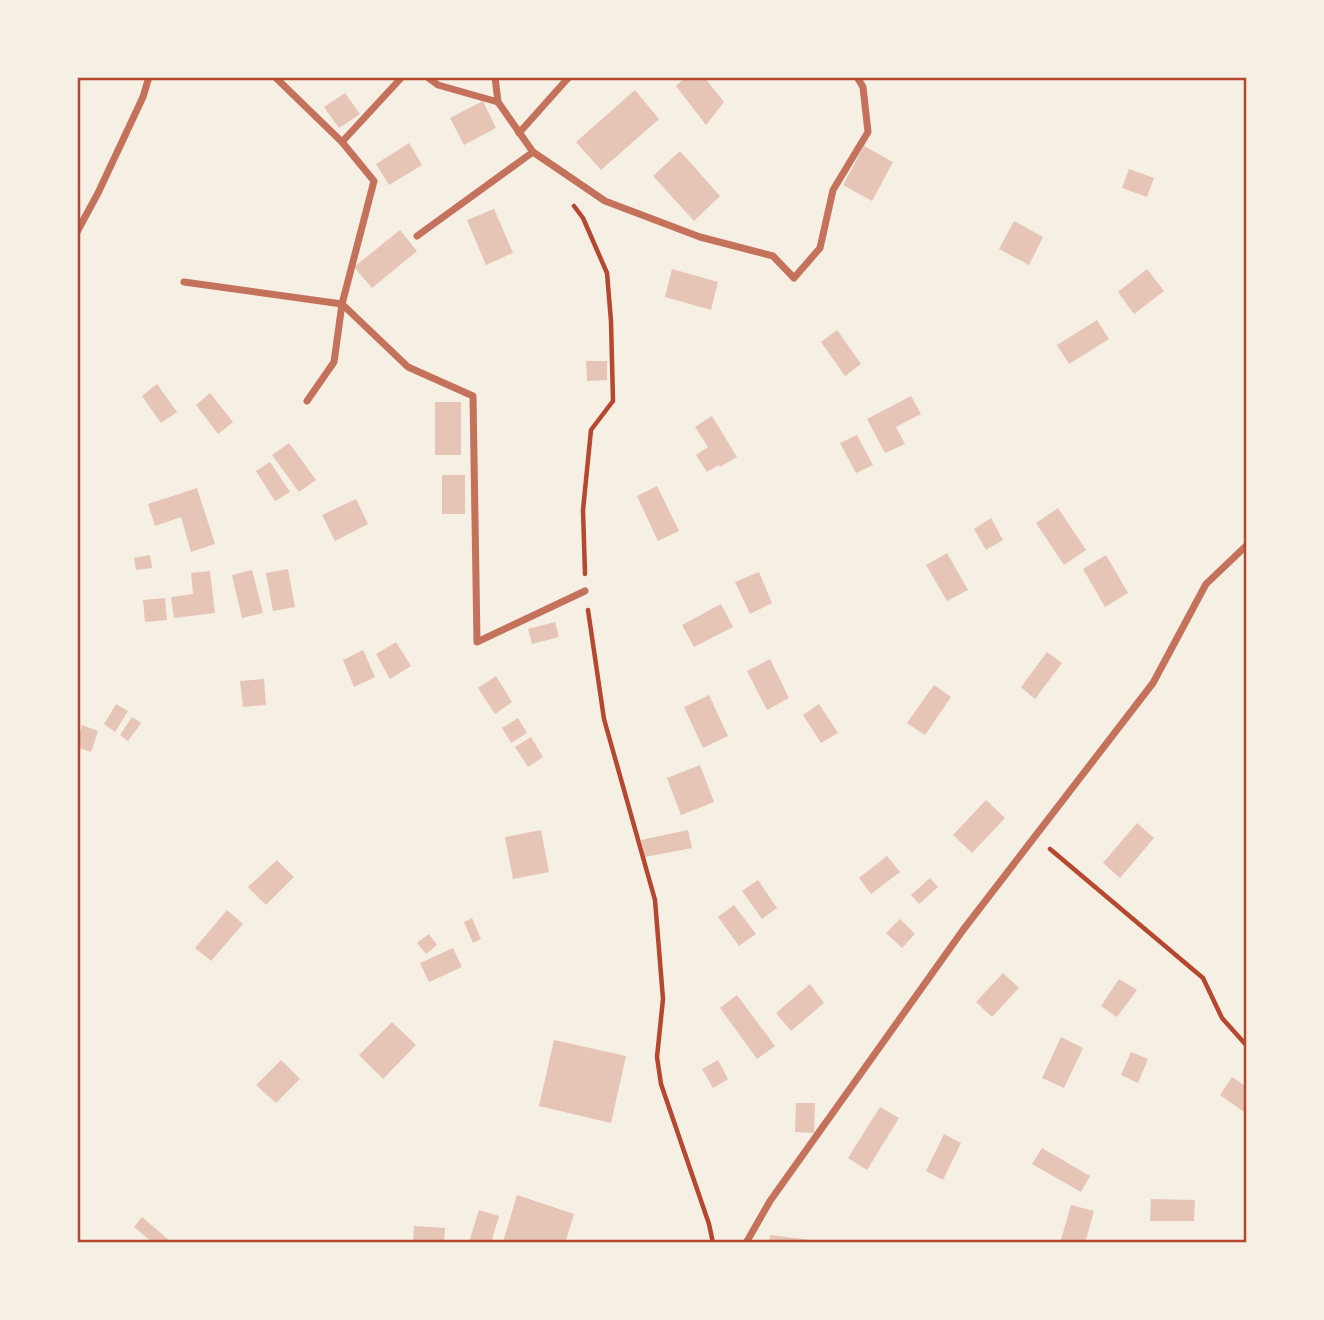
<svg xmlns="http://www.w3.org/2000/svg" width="1324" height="1320" font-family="'Source Serif 4',serif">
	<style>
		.building { fill: #e6c5b7 }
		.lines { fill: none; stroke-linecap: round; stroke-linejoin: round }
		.path { stroke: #b5482f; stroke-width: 4.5 }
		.minor { stroke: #c5725c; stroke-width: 7 }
		.neatline { fill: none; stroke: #b5482f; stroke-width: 2.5 }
	</style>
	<rect width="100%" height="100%" fill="#f6efe4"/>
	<g class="building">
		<path d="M686,77h18l20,25 -18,23 -30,-39z"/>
		<path d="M635,90l24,29 -58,51 -25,-28z"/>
		<path d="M345,93l15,21 -21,14 -15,-21z"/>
		<path d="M483,101l13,27 -32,17 -14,-27z"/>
		<path d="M409,143l13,22 -33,20 -13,-21z"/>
		<path d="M864,146l29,16 -21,39 -29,-16z"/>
		<path d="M680,151l40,45 -26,25 -41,-45z"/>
		<path d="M1129,169l25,9 -7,19 -25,-9z"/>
		<path d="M494,209l19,44 -27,12 -19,-45z"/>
		<path d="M1014,221l29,16 -14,28 -30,-16z"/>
		<path d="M400,230l17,21 -45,37 -18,-21z"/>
		<path d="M672,269l46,13 -7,28 -46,-13z"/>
		<path d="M1147,269l17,22 -30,23 -16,-22z"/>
		<path d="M1097,320l12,19 -40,25 -12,-19z"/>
		<path d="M837,330l24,34 -16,12 -24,-34z"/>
		<path d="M586,361h21v19l-20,1z"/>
		<path d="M157,384l20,28 -16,11 -19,-27z"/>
		<path d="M210,393l23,29 -15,12 -22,-29z"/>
		<path d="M911,396l10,18 -25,13 9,17 -20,9 -18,-34z"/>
		<rect x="435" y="402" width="26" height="53"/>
		<path d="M712,416l25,41 -17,10 -1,-2 -12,7 -11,-17 12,-8 -13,-20z"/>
		<path d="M857,435l16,30 -17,8 -16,-30z"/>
		<path d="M289,443l27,37 -17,12 -27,-37z"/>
		<path d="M270,462l20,30 -15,9 -19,-30z"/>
		<rect x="442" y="475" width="23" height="39"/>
		<path d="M657,486l22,45 -21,10 -21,-45z"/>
		<path d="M197,488l18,56 -24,8 -10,-35 -26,9 -7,-22z"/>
		<path d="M356,499l12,25 -33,17 -13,-26z"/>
		<path d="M1058,508l28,42 -22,15 -28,-42z"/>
		<path d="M991,518l12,22 -17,10 -12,-21z"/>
		<path d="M947,553l21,37 -21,11 -21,-36z"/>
		<path d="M150,555l2,13 -16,2 -2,-12z"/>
		<path d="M1106,555l22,38 -23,14 -22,-38z"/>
		<path d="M288,569l7,38 -22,4 -7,-38z"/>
		<path d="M252,570l11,43 -21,5 -10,-43z"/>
		<path d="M210,571l5,42 -41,5 -3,-21 22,-3 -2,-21z"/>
		<path d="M759,572l13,31 -22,11 -15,-32z"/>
		<path d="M165,598l2,22 -22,2 -2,-22z"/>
		<path d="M721,604l12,23 -39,20 -12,-22z"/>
		<path d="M555,622l4,15 -27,7 -4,-15z"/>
		<path d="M396,642l15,24 -21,13 -14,-25z"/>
		<path d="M363,650l12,27 -21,10 -11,-27z"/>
		<path d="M1047,652l15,11 -27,36 -14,-12z"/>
		<path d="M770,659l19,39 -22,12 -20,-39z"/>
		<path d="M496,676l16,26 -17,12 -17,-26z"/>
		<path d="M264,679l2,26 -23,2 -3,-26z"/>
		<path d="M934,685l17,12 -26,38 -18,-12z"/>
		<path d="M709,695l19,41 -25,12 -19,-41z"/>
		<path d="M116,704l12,7 -13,21 -11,-8z"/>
		<path d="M819,704l19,29 -17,10 -18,-28z"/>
		<path d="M132,717l9,6 -13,18 -8,-6z"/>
		<path d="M518,718l9,15 -16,10 -9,-15z"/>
		<path d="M82,725l16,6 -7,21 -14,-5v-5z"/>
		<path d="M531,737l12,20 -15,10 -13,-20z"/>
		<path d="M700,765l14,37 -33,13 -14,-37z"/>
		<path d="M986,800l19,18 -33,35 -19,-18z"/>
		<path d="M1137,823l17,15 -34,40 -17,-15z"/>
		<path d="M541,830l8,42 -36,7 -8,-42z"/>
		<path d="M688,830l4,18 -47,9 -4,-17z"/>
		<path d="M887,856l13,16 -29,22 -12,-16z"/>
		<path d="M277,860l17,17 -28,28 -18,-18z"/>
		<path d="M930,878l8,9 -19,17 -8,-9z"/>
		<path d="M758,880l19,28 -15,11 -20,-28z"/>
		<path d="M734,905l22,29 -17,12 -21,-29z"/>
		<path d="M227,910l16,14 -32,37 -16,-13z"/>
		<path d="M472,918l9,21 -8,4 -9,-21z"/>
		<path d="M900,919l15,15 -13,14 -16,-15z"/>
		<path d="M429,934l8,11 -11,9 -9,-11z"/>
		<path d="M453,948l9,19 -33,15 -9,-19z"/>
		<path d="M1003,973l16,15 -27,29 -16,-15z"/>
		<path d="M1119,979l18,11 -20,27 -16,-11z"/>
		<path d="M810,984l14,19 -33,28 -15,-18z"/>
		<path d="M737,995l38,51 -18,13 -37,-51z"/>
		<path d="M392,1022l24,23 -33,34 -24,-24z"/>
		<path d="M1061,1037l22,11 -19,40 -22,-10z"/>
		<path d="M554,1040l72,16 -15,67 -72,-17z"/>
		<path d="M1131,1052l17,7 -10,24 -17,-8z"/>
		<path d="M281,1060l19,19 -24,24 -20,-18z"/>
		<path d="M718,1060l10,19 -15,9 -11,-19z"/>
		<path d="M1232,1077l15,10v27l-27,-19z"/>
		<path d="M796,1103h19l-1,30 -19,-1z"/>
		<path d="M880,1107l19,11 -32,52 -19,-12z"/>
		<path d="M944,1134l17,9 -18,37 -17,-9z"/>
		<path d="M1042,1148l48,28 -9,16 -49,-28z"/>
		<path d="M517,1195l57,19 -9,29 -62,-1z"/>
		<path d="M1151,1199l44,1 -1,21h-44z"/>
		<path d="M1071,1205l23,6 -9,32h-25z"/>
		<path d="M479,1210l20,6 -8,27 -22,-1z"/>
		<path d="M142,1217l28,24 -2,2h-15l-19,-16z"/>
		<path d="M414,1226l31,2 -1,15h-31z"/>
		<path d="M770,1235l41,5v3h-42z"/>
	</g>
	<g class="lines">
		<g class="path">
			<path d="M574,206l9,12 24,55 4,48 2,80 -22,29 -8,80 2,64"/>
			<path d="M588,610l16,109 51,181 8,99 -6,58 4,27 48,140 4,19"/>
			<path d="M1050,849l153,129 19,40 25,28"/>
		</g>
		<g class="minor">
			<path d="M275,77l67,65 60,-65"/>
			<path d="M427,77l11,8 60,17 35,50 72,49 95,36 73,19 21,22 26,-30 13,-58 35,-58 -5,-45 -6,-10"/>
			<path d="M495,77l3,25"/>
			<path d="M519,133l50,-56"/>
			<path d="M77,232l21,-39 45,-96 6,-20"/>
			<path d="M417,236l116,-84"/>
			<path d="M184,282l158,22 66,63 65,29 4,246 108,-51"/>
			<path d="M307,401l27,-39 8,-58 32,-123 -32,-39"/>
			<path d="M746,1243l24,-42 193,-271 190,-247 53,-99 41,-39"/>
		</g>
	</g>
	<rect width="1324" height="1320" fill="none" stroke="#f6efe4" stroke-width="158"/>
	<rect x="79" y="79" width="1166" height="1162" class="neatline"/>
</svg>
